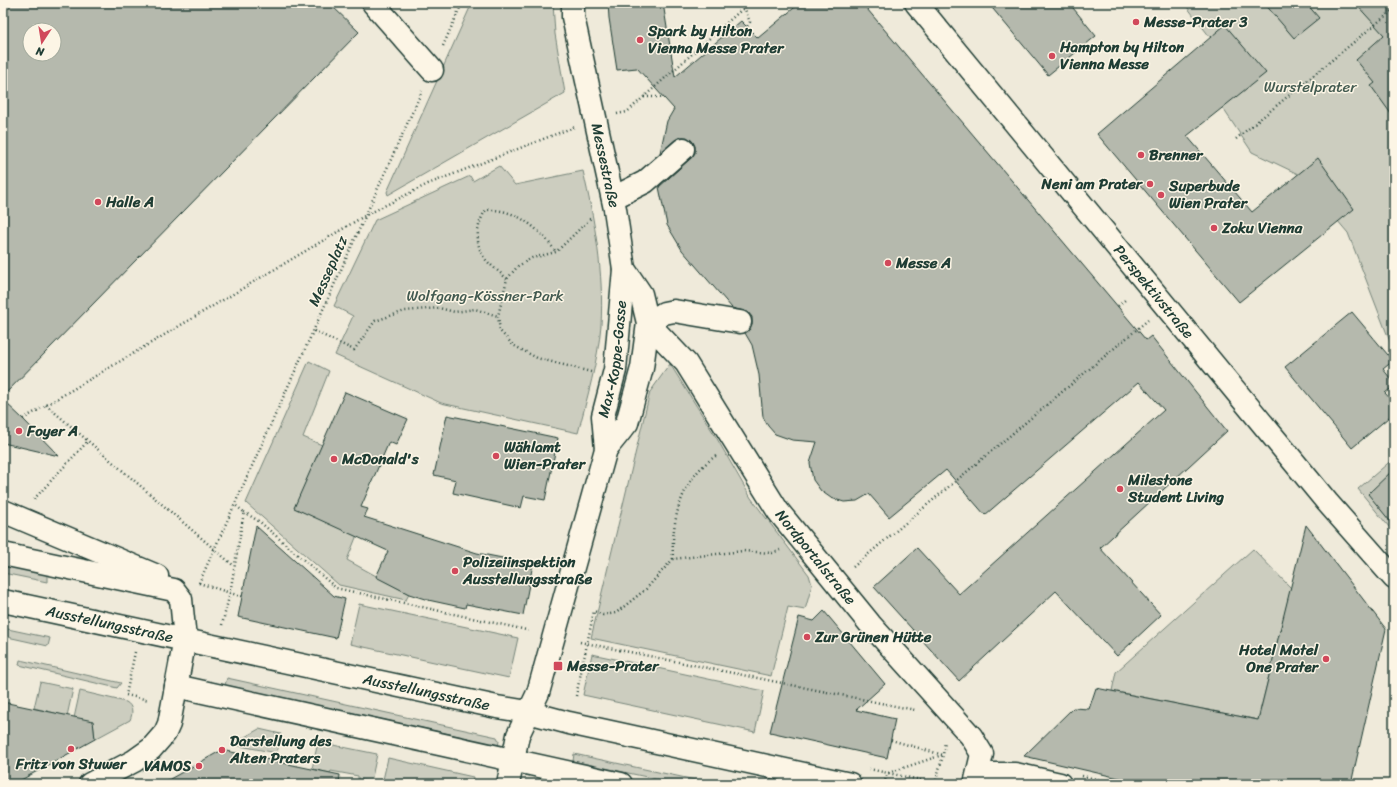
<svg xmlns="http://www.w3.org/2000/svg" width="1397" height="787" font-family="Sriracha,sans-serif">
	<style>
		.green { fill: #cccdbf; stroke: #76857a }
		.building { fill: #b5b9ad; stroke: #1f3d34; fill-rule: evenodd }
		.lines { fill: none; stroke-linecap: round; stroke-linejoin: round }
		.minor-casing { stroke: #1f3d34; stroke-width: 25 }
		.major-casing { stroke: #1f3d34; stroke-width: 25 }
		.path { stroke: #1f3d34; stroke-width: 2.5; stroke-dasharray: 1 3; stroke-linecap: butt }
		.minor { stroke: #fcf5e5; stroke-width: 22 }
		.major { stroke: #fcf5e5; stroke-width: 22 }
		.poi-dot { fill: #d1495b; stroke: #fcf5e5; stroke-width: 1.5 }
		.labels { text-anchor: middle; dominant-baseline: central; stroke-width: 3; stroke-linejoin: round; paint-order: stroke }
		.poi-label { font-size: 15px; font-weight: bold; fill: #1f3d34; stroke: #fcf5e5; text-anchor: start }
		.park-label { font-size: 15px; fill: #425a50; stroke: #fcf5e5 }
		.street-label { font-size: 15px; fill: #1f3d34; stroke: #fcf5e5 }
	</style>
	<rect width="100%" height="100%" fill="#efeada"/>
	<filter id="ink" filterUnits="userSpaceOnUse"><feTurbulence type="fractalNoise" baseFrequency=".025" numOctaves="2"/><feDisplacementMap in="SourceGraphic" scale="8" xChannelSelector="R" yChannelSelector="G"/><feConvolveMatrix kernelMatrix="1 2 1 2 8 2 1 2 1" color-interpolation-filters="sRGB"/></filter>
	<g filter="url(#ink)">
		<g class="green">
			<path d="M472,3h81l2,31 10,59 -177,102 -1,-3z"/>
			<path d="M1184,3h210v349l-46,-119 -50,-59 -46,-22 -38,-57 12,-37z"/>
			<path d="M499,166l16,19 68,-14c12,52 21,101 18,154 -3,36 -14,73 -23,108l-137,-30 -106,-48 18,-39 -19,-10 41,-86 95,-44 3,5z"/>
			<path d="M309,361l20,10 -26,66 19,8 -27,63 62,27 -10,25 62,34 -3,6 -67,-15 -93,-82z"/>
			<path d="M670,364l46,73 35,61 58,77 3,10 -7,25 -17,-3 -17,69 -180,-38 59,-246z"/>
			<path d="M1394,458v75l-36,-44z"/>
			<path d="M1253,549l38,39 -33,132 -146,-29 4,-19z"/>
			<path d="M3,560l44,10v12l-44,-9z"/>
			<path d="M359,604l159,34 -9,40 -159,-34z"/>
			<path d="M3,628l47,10 -2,8 -45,-10z"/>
			<path d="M592,654l172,37 -9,41 -172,-37z"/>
			<path d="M20,660l101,23 -4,5 -98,-23z"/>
			<path d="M227,678l270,59 2,4 -1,6 -26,-4v-4l-247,-54z"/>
			<path d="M40,682l33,7 -6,27 -33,-8z"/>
			<path d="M80,691l46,11c7,4 7,11 4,18l-35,19 -2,-17 -19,-4z"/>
			<path d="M259,729l22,5 -4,19 -42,-8 1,-3z"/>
			<path d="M318,742l59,12 -6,28 -13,-3v-3l-27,-5 -1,2 -18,-4z"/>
			<path d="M574,754l140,30h-35l-106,-23z"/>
			<path d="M388,758l85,19 -1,7h-90z"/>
		</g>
		<g class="building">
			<path d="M3,3h326l30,29 -356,364zM30,30h24v24h-24z"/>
			<path d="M608,3h55l12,74 66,-56 17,17 42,-35h62l284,337 5,-4 76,95 -127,117 61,67 -44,41 -61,-65 -97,90 -85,-94 43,-39 42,46 205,-184 -25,-28 -154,133 -39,-45 -57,47 -20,-23 -12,7 -13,1 -13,-4 -10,-7 -8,-11 -3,-17 7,-21 -25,-2 -17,-6 -7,-8 -5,-9 -4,-42 -7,-30 -7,-12 7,-9v-7l-4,-5 -16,-4 -50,-58 -15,-25 -8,-38 32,-29 4,-5v-7l-3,-5 -5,-4h-6l-6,3 -15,13 7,-32 7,-12 -37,-41 -20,2 -8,-52z"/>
			<path d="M988,3h81l27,33 -48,39z"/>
			<path d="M1264,3h42l13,15 -25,20z"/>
			<path d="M1355,3h39v115l-23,-32 4,-3 -19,-23 28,-25z"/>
			<path d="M1225,25l41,48 -79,63 65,76 66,-54 36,51 -115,93 -142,-168z"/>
			<path d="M1352,312l41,49 -10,8 11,14v3l-9,7 9,10v10l-42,35 -67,-81z"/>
			<path d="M345,392l63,27 -12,26 -7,-3 -28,65 7,2 -4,8 113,36 56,11 -10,51 -57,-11 -1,4 -37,-8 -19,-6 -33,-17 12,-26 -94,-43z"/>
			<path d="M3,400l20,19 36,37 -56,-13z"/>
			<path d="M447,415l111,23 -13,62 -21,-4 -3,12 -68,-15 3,-13 -22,-5z"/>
			<path d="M1394,469v57l-26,-32z"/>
			<path d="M1306,525l80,104 -35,155h-206l-121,-28 49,-48 16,1 7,-21 162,32z"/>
			<path d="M256,526l78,70 11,3 -9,39 -98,-21z"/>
			<path d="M824,611l61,73 -29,26 39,9 -8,39 -117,-26 29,-115 15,4z"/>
			<path d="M3,702l90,19 2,18 -81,45h-11z"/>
			<path d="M222,750l118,25 -1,9h-178z"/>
		</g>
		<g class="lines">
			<g class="minor-casing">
				<g id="minor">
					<path d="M373,3l59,67"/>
					<path id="s1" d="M573,3v14l42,192 9,60 17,25 7,29 -6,45 -15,55 -21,26"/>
					<path id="s2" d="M916,3l411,499 67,76"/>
					<path d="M613,198l32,-16 38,-33"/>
					<path id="s3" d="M648,323l38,40 92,148 92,113 101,112 11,18 -7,30"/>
					<path d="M648,323l16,-10 10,-2 66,11"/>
					<path d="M3,511l154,65"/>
					<path d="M3,554l171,36 7,9 4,40 -16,85 -4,9 -14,16 -17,12 -44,23"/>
					<path d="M176,686l445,98"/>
					<path id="s4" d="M508,784l10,-49 20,-42 68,-244 -3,-33 12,-46 9,-101"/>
					<path d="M980,784l9,-10h26l45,10"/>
				</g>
			</g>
			<g class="major-casing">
				<g id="major">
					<path id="s5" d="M3,601l494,106 31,5 41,11 281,61"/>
				</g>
			</g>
			<g class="path">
				<path d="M744,7l6,15 -3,5"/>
				<path d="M443,46l19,-43"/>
				<path d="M644,97h20"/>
				<path d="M617,114l10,-2 122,-109"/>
				<path d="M1236,139l158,-130"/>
				<path d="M507,279c-7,-7 -15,-12 -21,-19 -12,-14 -10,-36 0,-50 30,-2 54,19 70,42"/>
				<path d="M1118,306l7,-6"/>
				<path d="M314,331l40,19 21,-29 30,-10 34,-3 16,4 20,-3 23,7"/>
				<path d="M591,372l-54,-14 -24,-13 -13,-14 -2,-15 9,-37 11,-13 14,-8 24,-6 36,-35"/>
				<path d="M46,405l188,161"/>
				<path d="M23,419l343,-204 62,-31 146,-57"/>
				<path d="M34,499l54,-58"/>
				<path d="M244,512l16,10 76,66 195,43"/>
				<path d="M673,559c-2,-38 8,-81 43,-103"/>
				<path d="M853,567l295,-247"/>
				<path d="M199,583l223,-492"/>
				<path d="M199,583l44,14"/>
				<path d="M222,625l8,-32 14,-81 -9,-7"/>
				<path d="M580,642l335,68"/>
				<path d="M135,652l-9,43 23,5"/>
				<path d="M576,696l18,-85 9,4 13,-2 30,-24 27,-30 70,-8 29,2 8,-3"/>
				<path d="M891,740l52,15 2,-13"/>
				<path d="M869,769l70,15"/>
				<path d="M1082,776l39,8"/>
				<path d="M884,784l4,-11 54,-18"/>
				<path d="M935,784l8,-29"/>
			</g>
			<use href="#minor" class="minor"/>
			<use href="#major" class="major"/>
		</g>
	</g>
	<g class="poi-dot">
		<circle cx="1136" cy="22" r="4"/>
		<circle cx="640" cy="40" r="4"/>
		<circle cx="1052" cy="56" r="4"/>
		<circle cx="1141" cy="155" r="4"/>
		<circle cx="1150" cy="184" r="4"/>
		<circle cx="1161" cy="195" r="4"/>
		<circle cx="98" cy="202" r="4"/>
		<circle cx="1214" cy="228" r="4"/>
		<circle cx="888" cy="263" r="4"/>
		<circle cx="19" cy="431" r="4"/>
		<circle cx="496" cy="456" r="4"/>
		<circle cx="334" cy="459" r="4"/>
		<circle cx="1120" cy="489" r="4"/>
		<circle cx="455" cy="571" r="4"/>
		<circle cx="807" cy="637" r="4"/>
		<circle cx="1326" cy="659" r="4"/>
		<rect x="553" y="661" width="10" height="10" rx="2"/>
		<circle cx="71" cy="749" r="4"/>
		<circle cx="222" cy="750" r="4"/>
		<circle cx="199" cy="766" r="4"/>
	</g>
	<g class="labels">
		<g class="poi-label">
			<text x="1144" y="22">Messe-Prater 3</text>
			<text x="648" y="31">Spark by Hilton<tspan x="648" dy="17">Vienna Messe Prater</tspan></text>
			<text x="1060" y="47">Hampton by Hilton<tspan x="1060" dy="17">Vienna Messe</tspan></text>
			<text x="1149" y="155">Brenner</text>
			<text x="1142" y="184" text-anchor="end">Neni am Prater</text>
			<text x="1169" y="186">Superbude<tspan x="1169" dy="17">Wien Prater</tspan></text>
			<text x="106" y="202">Halle A</text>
			<text x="1222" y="228">Zoku Vienna</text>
			<text x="896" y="263">Messe A</text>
			<text x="27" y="431">Foyer A</text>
			<text x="504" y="447">Wählamt<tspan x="504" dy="17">Wien-Prater</tspan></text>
			<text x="342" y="459">McDonald's</text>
			<text x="1128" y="480">Milestone<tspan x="1128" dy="17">Student Living</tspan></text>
			<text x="463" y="562">Polizeiinspektion<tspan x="463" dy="17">Ausstellungsstraße</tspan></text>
			<text x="815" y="637">Zur Grünen Hütte</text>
			<text x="1318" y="650" text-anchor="end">Hotel Motel<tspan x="1318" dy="17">One Prater</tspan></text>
			<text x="567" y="666">Messe-Prater</text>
			<text x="230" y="741">Darstellung des<tspan x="230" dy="17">Alten Praters</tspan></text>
			<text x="71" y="764" text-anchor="middle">Fritz von Stuwer</text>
			<text x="191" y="766" text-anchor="end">VAMOS</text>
		</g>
		<g class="park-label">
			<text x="1310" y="87">Wurstelprater</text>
			<text x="485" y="296">Wolfgang-Kössner-Park</text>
		</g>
		<g class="street-label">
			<text stroke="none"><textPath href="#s1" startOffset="166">Messestraße</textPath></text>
			<text transform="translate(328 271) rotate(-66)">Messeplatz</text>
			<text stroke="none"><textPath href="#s2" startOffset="374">Perspektivstraße</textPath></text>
			<text stroke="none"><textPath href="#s4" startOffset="441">Max-Koppe-Gasse</textPath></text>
			<text stroke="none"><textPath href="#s3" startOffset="289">Nordportalstraße</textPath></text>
			<text stroke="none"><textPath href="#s5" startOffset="109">Ausstellungsstraße</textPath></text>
			<text stroke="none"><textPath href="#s5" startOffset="433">Ausstellungsstraße</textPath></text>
		</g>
	</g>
	<rect width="1397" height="787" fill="none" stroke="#fcf5e5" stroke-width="16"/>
	<rect x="8" y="8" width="1381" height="771" fill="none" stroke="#1f3d34" stroke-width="1.5" filter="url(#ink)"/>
	<g transform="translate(42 42) rotate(192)"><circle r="19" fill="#fcf5e5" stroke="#a4ab9e"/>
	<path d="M0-3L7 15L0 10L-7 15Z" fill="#d1495b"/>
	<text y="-6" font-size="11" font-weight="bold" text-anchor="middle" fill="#1f3d34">N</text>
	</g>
</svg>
